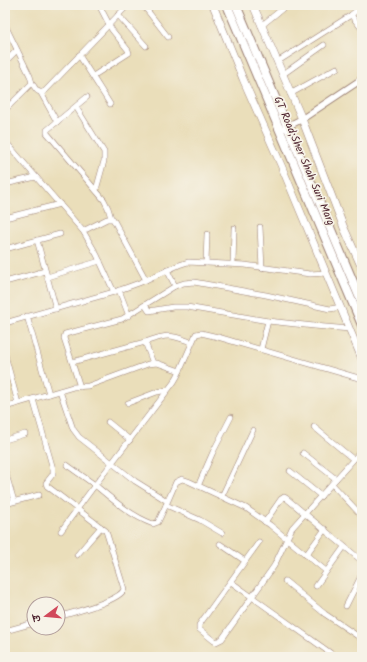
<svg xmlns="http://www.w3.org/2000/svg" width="367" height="662" font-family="Kalam,'Playpen Sans Deva',sans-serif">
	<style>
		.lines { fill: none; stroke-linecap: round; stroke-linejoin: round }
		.minor-casing { stroke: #9a7e72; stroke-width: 6 }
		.tertiary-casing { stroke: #9a7e72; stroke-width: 8 }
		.secondary-casing { stroke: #9a7e72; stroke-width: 8 }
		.primary-casing { stroke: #9a7e72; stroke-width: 10 }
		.minor { stroke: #fff; stroke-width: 5 }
		.tertiary { stroke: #fff; stroke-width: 6 }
		.secondary { stroke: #fff; stroke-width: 7 }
		.primary { stroke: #fff; stroke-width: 8 }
		.labels { text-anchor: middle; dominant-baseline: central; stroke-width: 3.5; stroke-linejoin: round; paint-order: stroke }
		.street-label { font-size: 11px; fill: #4a1f2b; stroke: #f7f3e8 }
	</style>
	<rect width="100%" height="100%" fill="#f7f3e8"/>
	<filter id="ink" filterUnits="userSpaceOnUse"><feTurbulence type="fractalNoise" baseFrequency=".025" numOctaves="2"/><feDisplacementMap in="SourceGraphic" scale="8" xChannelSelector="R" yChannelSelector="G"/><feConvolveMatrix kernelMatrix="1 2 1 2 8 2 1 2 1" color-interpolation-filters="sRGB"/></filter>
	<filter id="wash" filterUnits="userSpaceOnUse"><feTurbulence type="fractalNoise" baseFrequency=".012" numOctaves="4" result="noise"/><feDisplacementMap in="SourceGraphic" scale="16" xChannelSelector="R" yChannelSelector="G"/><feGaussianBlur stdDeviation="0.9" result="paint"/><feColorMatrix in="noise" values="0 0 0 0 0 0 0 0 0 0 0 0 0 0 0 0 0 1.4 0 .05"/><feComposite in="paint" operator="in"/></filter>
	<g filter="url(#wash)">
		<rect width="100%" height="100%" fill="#eadeba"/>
	</g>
	<g filter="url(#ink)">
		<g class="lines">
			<g class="minor-casing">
				<g id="minor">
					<path d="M143,5l25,32"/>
					<path d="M362,6l-11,9 11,14"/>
					<path d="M118,15l28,31"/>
					<path d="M5,25l25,51 2,7 -27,27"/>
					<path d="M261,26l26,-21"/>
					<path d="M79,55l31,49"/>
					<path d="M5,62l12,-12"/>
					<path d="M277,62l74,-47"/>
					<path d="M282,75l42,-30"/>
					<path d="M93,76l36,-23 -1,-3 -16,-20 -13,-25"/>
					<path d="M32,83c3,5 6,12 13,8l83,-86"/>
					<path d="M41,93l16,29"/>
					<path d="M290,94l47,-26"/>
					<path d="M87,97l-40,33v3l57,67 4,8 3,10"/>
					<path d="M76,107l28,45v9l-8,29"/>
					<path d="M5,141l31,36 -31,7"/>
					<path d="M36,177l47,54 14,24 17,37 25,-9 40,-18 9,-3 57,3 65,9 16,-1"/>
					<path d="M5,218l55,-14"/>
					<path d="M260,227l2,41"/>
					<path d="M83,231l24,-12h6l33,61"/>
					<path d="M37,240l19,69"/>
					<path d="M5,249l55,-15"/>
					<path d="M206,263l1,-29"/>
					<path d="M233,264l1,-36"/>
					<path d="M167,270l8,16"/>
					<path d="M47,277l53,-16"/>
					<path d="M5,282l40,-11"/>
					<path d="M119,290l10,26"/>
					<path d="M145,305l4,6 24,-4h14l81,14 46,5 36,3"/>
					<path d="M27,316l22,78"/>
					<path d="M5,323l109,-31"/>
					<path d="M145,342c23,-8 24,-8 46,0"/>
					<path d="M261,349l7,-28"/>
					<path d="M5,355l13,48"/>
					<path d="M72,362l-8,-24 1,-4 57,-15 53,-33 9,-3 10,-1 72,13 64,14 11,-2"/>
					<path d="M80,387l-8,-25 73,-20 8,21"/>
					<path d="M60,391l13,38 6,8 56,44 32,20"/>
					<path d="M33,399l20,70v5l-7,9 1,3 59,45 18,58c-3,12 -54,24 -66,28"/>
					<path d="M128,403l29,-11 10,-2"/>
					<path d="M5,407l68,-20 15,-1 60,-22 9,-1 23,8"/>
					<path d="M108,422l22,18"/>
					<path d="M314,427l39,32"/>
					<path d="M5,440l20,-6"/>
					<path d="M303,453l33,26"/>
					<path d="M5,471l9,30"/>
					<path d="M290,471l31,25"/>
					<path d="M332,484l30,32"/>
					<path d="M198,486l15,-34 18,-35"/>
					<path d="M222,496l31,-66"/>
					<path d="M5,504l34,-9"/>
					<path d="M166,505l-8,17 -5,2c-22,-8 -40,-24 -58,-39l79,-103 4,-7 18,-41 5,-1 17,4 144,42"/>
					<path d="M265,522l16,-23 3,-2 2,1 76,63"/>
					<path d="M61,531l34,-46 -28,-20"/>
					<path d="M222,533l-22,-13 -34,-15 10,-23 6,-3 6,2 58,27 24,17 56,46"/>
					<path d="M259,542l-60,83v4l15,12 2,1 6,-3 52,-73 18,-38 70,-78"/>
					<path d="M220,544l25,17"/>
					<path d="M77,555l24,-28"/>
					<path d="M306,555l19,-26"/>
					<path d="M285,581l40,33 37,25"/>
					<path d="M231,582l105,75"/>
					<path d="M316,586l28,-39"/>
					<path d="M346,606l16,-32"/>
					<path d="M5,631l29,-8"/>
				</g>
			</g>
			<g class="tertiary-casing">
				<path id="tertiary" d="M284,128l18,-9 60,-40"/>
			</g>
			<g class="secondary-casing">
				<g id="secondary">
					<path d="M213,5l30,74 38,86 81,194"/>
					<path d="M253,5l49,114 42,109 18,40"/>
				</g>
			</g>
			<g class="primary-casing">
				<g id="primary">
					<path d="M227,5l135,320"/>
					<path d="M236,5l126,298"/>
				</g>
			</g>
			<use href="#minor" class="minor"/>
			<use href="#tertiary" class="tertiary"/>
			<use href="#secondary" class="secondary"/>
			<use href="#primary" class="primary"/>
		</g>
	</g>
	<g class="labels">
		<g class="street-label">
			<text transform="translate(304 161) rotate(67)">GT Road;Sher Shah Suri Marg</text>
		</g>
	</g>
	<rect width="367" height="662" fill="none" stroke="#f7f3e8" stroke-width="20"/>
	<g transform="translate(46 616) rotate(254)"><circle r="19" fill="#f7f3e8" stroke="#b29e9c"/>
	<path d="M0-3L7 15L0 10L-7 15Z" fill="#d1495b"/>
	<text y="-6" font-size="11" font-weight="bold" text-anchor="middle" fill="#4a1f2b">उ</text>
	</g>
</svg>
